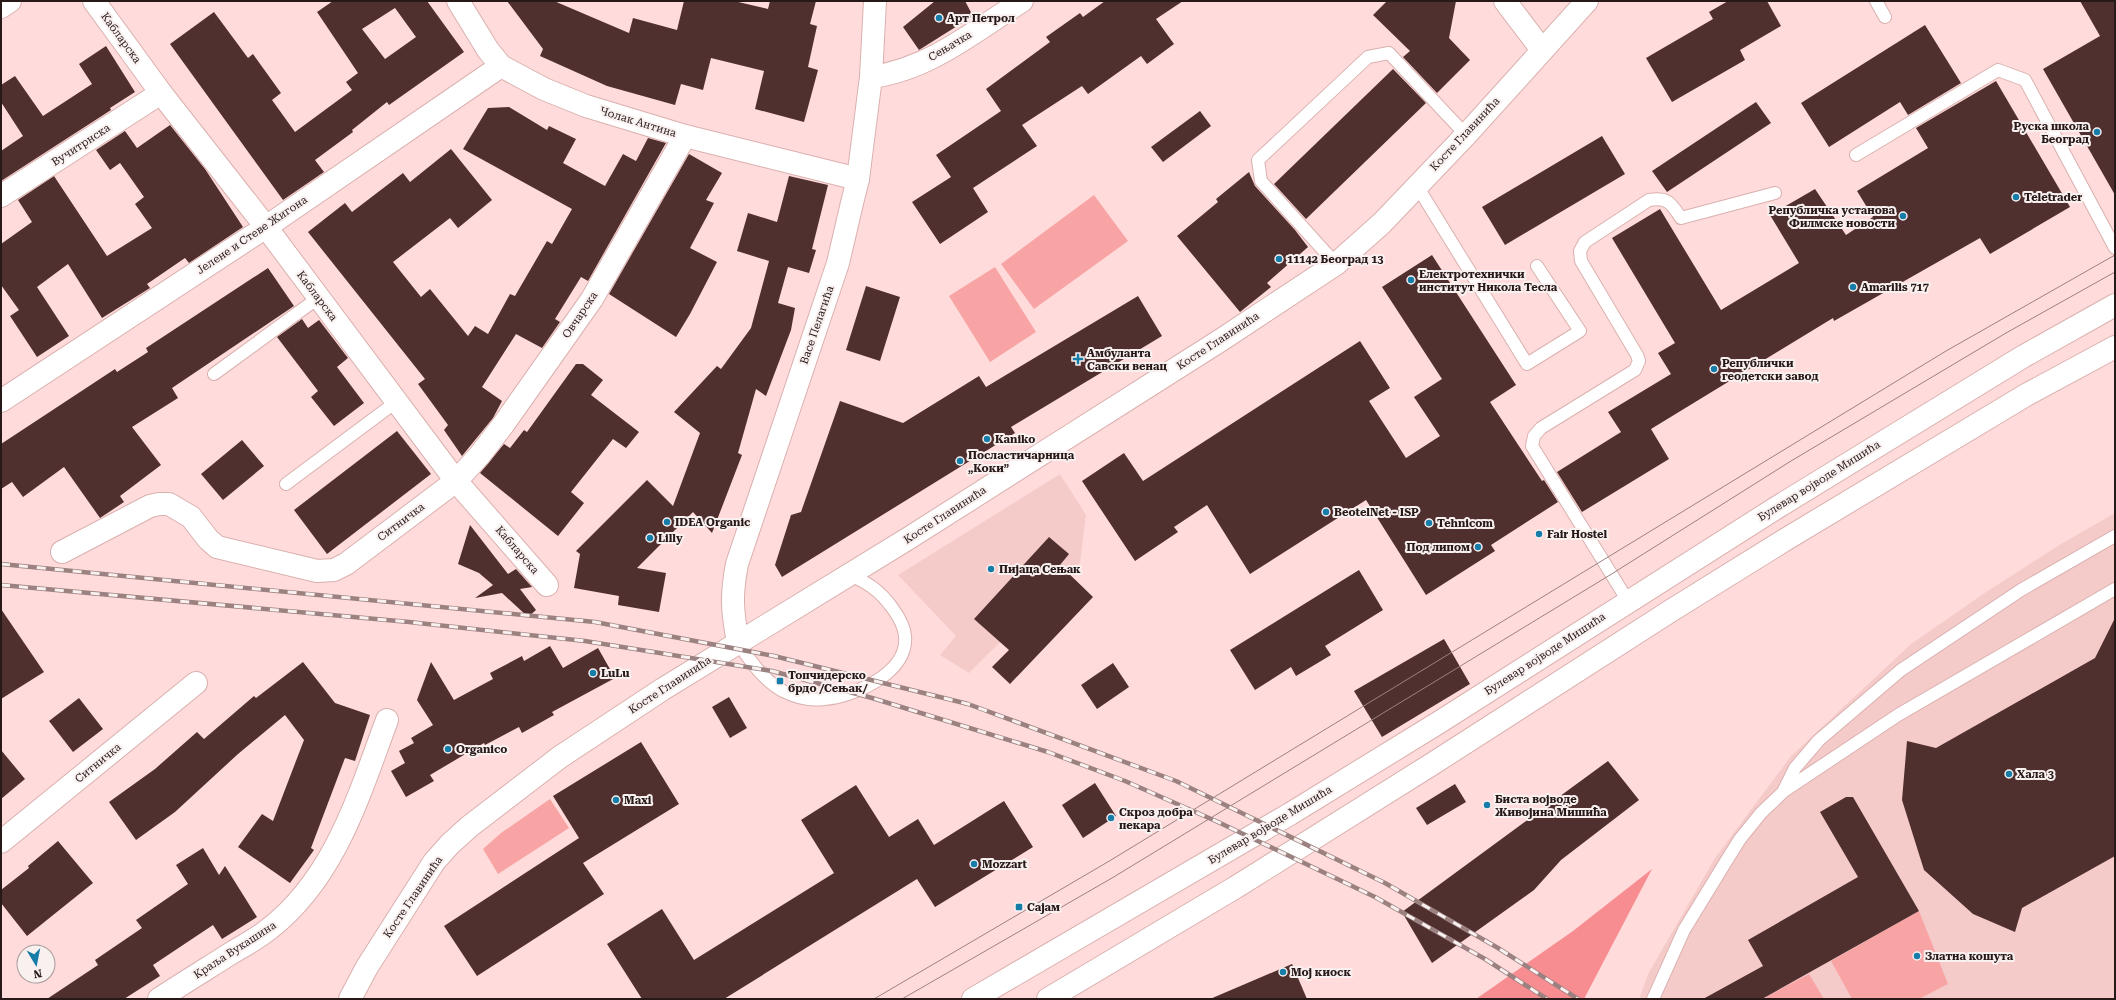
<svg xmlns="http://www.w3.org/2000/svg" width="2116" height="1000" font-family="'Roboto Serif',serif">
	<style>
		.built { fill: #f5cbca }
		.green { fill: #f8a4a5 }
		.forest { fill: #f78d90 }
		.building { fill: #502f2f; fill-rule: evenodd }
		.lines { fill: none; stroke-linecap: round; stroke-linejoin: round }
		.lane-casing { stroke: #dab0af; stroke-width: 14 }
		.street-casing { stroke: #dab0af; stroke-width: 24 }
		.secondary-casing { stroke: #dab0af; stroke-width: 24 }
		.primary-casing { stroke: #dab0af; stroke-width: 24 }
		.lane { stroke: #fff; stroke-width: 12 }
		.street { stroke: #fff; stroke-width: 22 }
		.secondary { stroke: #fff; stroke-width: 22 }
		.primary { stroke: #fff; stroke-width: 22 }
		.tram { stroke: #9b8281; stroke-width: 1 }
		.rail-casing { stroke: #9b8281; stroke-width: 4.5 }
		.rail { stroke: #f9f0f0; stroke-width: 3; stroke-dasharray: 9; stroke-linecap: butt }
		.poi-dot { fill: #157da7; stroke: #f9f0f0; stroke-width: 1.5 }
		.labels { text-anchor: middle; dominant-baseline: central; stroke-width: 4; stroke-linejoin: round; paint-order: stroke }
		.poi-label { font-size: 11px; font-weight: bold; fill: #281919; stroke: #f9f0f0; text-anchor: start }
		.street-label { font-size: 11px; fill: #281919; stroke: #f9f0f0 }
	</style>
	<rect width="100%" height="100%" fill="#ffdcdb"/>
	<g class="built">
		<path d="M1060,474l26,41 -6,48 -111,110 -29,-18 16,-19 -58,-61z"/>
		<path d="M2115,513v486h-476l9,-25 67,-116 76,-102 120,-112 75,-52 75,-48z"/>
	</g>
	<g class="green">
		<path d="M1094,195l34,46 -94,68 -33,-45z"/>
		<path d="M995,267l41,65 -46,30 -41,-66z"/>
		<path d="M550,799l19,29 -71,46 -15,-25 18,-16z"/>
		<path d="M1919,911l29,73 -29,15h-67l-21,-38z"/>
		<path d="M1809,974l15,25h-56l-2,-2z"/>
	</g>
	<path class="forest" d="M1652,869l-68,130h-108l97,-68z"/>
	<g class="building">
		<path d="M333,1h94l37,51 -75,53 -2,-3 -35,28 1,2 -38,28 9,12 -41,28 -113,-156 44,-32 34,46 5,-4 28,39 -9,7 23,32 57,-42 -6,-8 12,-9 -41,-61zM395,8l21,29 -31,22 -23,-30z"/>
		<path d="M507,1h47l75,32 4,-15 44,12 7,-29h50l34,8 2,-8h46l-6,23 7,2 -9,41 10,3 -14,52 -49,-13 9,-38 -53,-13 -8,32 -22,-6 -6,21 -68,-19 -67,-30 3,-7z"/>
		<path d="M935,1h30l8,15 -54,34 -16,-23z"/>
		<path d="M1105,1h78l-27,18 18,25 -27,20 -6,-8 -53,38 -6,-8 -60,39 15,21 -64,42 15,24 -48,32 -28,-42 39,-25 -15,-22 65,-44 -15,-22 64,-47 -4,-5 34,-24 3,4z"/>
		<path d="M1387,1h69l-7,37 21,22 -33,33 -34,-36 7,-6 -37,-36z"/>
		<path d="M1728,1h39l14,25 -41,24 5,10 -73,42 -26,-44 67,-39 -4,-7z"/>
		<path d="M2080,1h35v194l-72,-126 57,-33z"/>
		<path d="M1925,25l36,58 -53,32 -8,-13 -71,45 -28,-44z"/>
		<path d="M106,46l29,46 -25,16 1,2 -110,71v-30l22,-15 -22,-34v-17l14,-9 28,40 49,-32 -13,-20z"/>
		<path d="M1393,69l33,34 -120,116 -32,-35z"/>
		<path d="M1996,81l74,126 -80,47 -10,-16 -146,83 -1,-3 -182,111 18,30 -87,53 -25,-40 64,-40 -13,-20 63,-38 -13,-21 17,-10 -63,-105 48,-29 61,101 78,-47 -29,-48 45,-26 31,46 27,-18 -16,-26 71,-43 -12,-20z"/>
		<path d="M1756,102l15,21 -104,69 -15,-21z"/>
		<path d="M509,107l38,23 2,-4 27,13 -13,24 42,23 18,-32 13,7 12,-23 18,5 -78,138 -7,-4 -26,42 5,3 -18,26 -26,-14 -34,53 20,14 -9,17 -31,38 -18,-26 4,-5 -30,-41 7,-5 -117,-147 37,-29 7,9 51,-39 7,9 41,-33 41,51 -34,28 -8,-10 -57,44 28,35 9,-8 38,47 7,-10 13,8 22,-40 5,2 32,-55 5,3 20,-35 -109,-60 25,-41z"/>
		<path d="M1200,111l11,15 -48,36 -12,-15z"/>
		<path d="M170,125l35,44 38,58 -54,36 -4,-5 -38,26 3,4 -48,30 -34,-54 -31,23 32,49 -32,21 -27,-41 9,-6 -18,-25v-41l31,-22 -14,-22 36,-24 53,80 45,-28 -17,-24 9,-7 -24,-34 -10,7 -14,-20 29,-19 12,17z"/>
		<path d="M1602,136l23,38 -120,71 -23,-38z"/>
		<path d="M689,154l33,19 -16,27 8,3 -24,45 27,14 -27,52 -14,23 -67,-43z"/>
		<path d="M1249,172l6,14 40,44 13,17 -41,36 4,4 -31,25 -63,-76 41,-34 -2,-3z"/>
		<path d="M789,176l39,9 -16,64 4,1 -7,23 -21,-6 -10,36 17,5 -4,22 -25,66 -10,-7 -18,64 4,2 -30,78 -19,-21 -56,56 29,5 -7,39 -41,-7 1,-9 -45,-8 6,-34 -4,-3 71,-71 26,26 27,-73 -26,-21 43,-46 4,3 30,-41 18,-67 -32,-10 11,-38 29,9z"/>
		<path d="M1432,255l84,130 -26,17 52,79 2,-1 14,22 -67,43 4,6 -69,44 -60,-95 -116,74 -43,-69 -33,22 4,5 -43,29 -53,-80 42,-28 19,28 217,-140 30,47 -21,13 37,57 34,-22 -26,-39 28,-18 -60,-92z"/>
		<path d="M268,268l26,38 -122,82 6,10 -46,29 29,38 -41,31 4,6 -24,16 -36,-51 -41,30 -11,-15 -11,7v-45l114,-75 2,3 31,-20 -2,-4z"/>
		<path d="M866,286l34,11 -20,64 -34,-11z"/>
		<path d="M1138,296l24,40 -151,91 4,6 -233,144 -7,-12 16,-50 10,-3 39,-111 63,22 76,-47 7,11z"/>
		<path d="M302,319l6,9 11,-8 29,38 -11,9 27,36 -30,23 -23,-29 7,-6 -41,-54z"/>
		<path d="M576,364h7l20,16 -12,15 48,37 -13,16 -13,-9 -42,53 13,11 -26,33 -78,-63 24,-29 6,4 14,-18 3,2z"/>
		<path d="M397,431l34,43 -104,80 -33,-44z"/>
		<path d="M242,440l22,26 -41,34 -22,-26z"/>
		<path d="M470,525l38,49 8,-5 16,18 -12,2 16,21 -8,7 -26,-24 -27,5 18,-13 -14,-12 -21,-9z"/>
		<path d="M1049,537l20,17 -9,11 33,32 -83,87 -18,-17 17,-17 -35,-31z"/>
		<path d="M1359,570l24,40 -58,36 6,9 -35,21 -5,-9 -36,23 -25,-40z"/>
		<path d="M1,609l43,63 -43,27z"/>
		<path d="M2115,618v238l-93,52 -7,24 -42,-18 -49,-44 -22,-70 5,-59 29,7 159,-90z"/>
		<path d="M1444,639l26,45 -88,53 -28,-46z"/>
		<path d="M550,646l13,22 35,-20 17,30 -63,34 2,3 -32,18 -3,-6 -34,18 -1,-2 -54,32 4,6 -28,16 -15,-26 14,-8 -6,-12 15,-8 -3,-5 22,-13 -16,-25 14,-38 23,38 39,-21 -3,-6 32,-17 2,5z"/>
		<path d="M303,662l32,41 35,12 -15,46 -10,-3 -34,90 3,2 -24,33 -52,-36 24,-33 11,7 31,-81 -19,-25 -47,39 -63,58 -39,28 -27,-38 46,-33 42,-37 7,7 50,-43 2,2z"/>
		<path d="M1113,663l16,24 -32,22 -16,-24z"/>
		<path d="M729,697l18,31 -17,10 -18,-31z"/>
		<path d="M79,698l24,31 -30,23 -24,-31z"/>
		<path d="M641,742l38,62 -96,59 21,31 -127,82 -33,-50 135,-88 -26,-42z"/>
		<path d="M1,750l24,29 -24,20z"/>
		<path d="M1608,761l31,39 -78,60 -27,30 -102,73 -30,-51z"/>
		<path d="M1095,783l21,33 -33,22 -21,-33z"/>
		<path d="M1455,784l11,18 -39,23 -11,-17z"/>
		<path d="M856,785l33,52 29,-18 16,26 70,-44 29,46 -98,60 -18,-28 -193,120h-82l-35,-55 55,-35 32,51 140,-87 -33,-53z"/>
		<path d="M1846,797h7l66,114 -157,88h-59l60,-33 -15,-26 110,-63 -38,-65z"/>
		<path d="M58,841l35,42 -66,53 -26,-33v-13l28,-22 -1,-2z"/>
		<path d="M203,848l16,27 6,-9 32,51 -35,22 -9,-14 -60,40 7,11 -36,23h-77l51,-34 -3,-5 47,-32 -6,-8 52,-36 -12,-19z"/>
		<path d="M1292,964l15,35h-97z"/>
	</g>
	<g class="lines">
		<g class="lane-casing">
			<g id="lane">
				<path d="M1876,1l9,16"/>
				<path d="M1856,155l142,-85 27,10 90,168"/>
				<path d="M1417,186l110,178 53,-33 -43,-65"/>
				<path d="M1336,264l-75,-83 -3,-21 110,-103 21,-4 77,82"/>
				<path d="M214,374l104,-76"/>
				<path d="M286,484l110,-82"/>
				<path d="M1628,601l-96,-155 2,-10 7,-8 94,-58 4,-9 -2,-6 -56,-94 -1,-10 5,-9 64,-42c19,-3 22,3 32,18l94,-25"/>
				<path d="M738,642c11,18 26,39 45,49 12,6 27,10 41,8 29,-2 85,-26 81,-63 -1,-16 -20,-40 -33,-49 -7,-5 -14,-8 -21,-12"/>
				<path d="M1784,790l11,-22 24,-28 82,-70 120,-80 94,-54"/>
				<path d="M1653,999l31,-69 41,-67 15,-24 21,-26 23,-22 114,-76 217,-126"/>
			</g>
		</g>
		<g class="street-casing">
			<g id="street">
				<path d="M94,1l67,92 105,134 190,254 91,104"/>
				<path d="M458,1l30,49 13,16 43,23 42,17 99,30 173,43"/>
				<path d="M1505,1l37,49"/>
				<path d="M1,7l9,-6"/>
				<path d="M871,77c57,-7 104,-46 151,-76"/>
				<path d="M1,196l160,-103"/>
				<path d="M1,401l265,-174 235,-161"/>
				<path d="M62,552l88,-46 9,-2h10l22,13 17,22 9,8 100,24 17,-1 12,-6 110,-83 23,-25 24,-31 89,-126 93,-163"/>
				<path d="M1,842l195,-159"/>
				<path d="M159,999c24,-16 49,-31 74,-47 12,-7 25,-14 36,-23 66,-51 90,-134 118,-209"/>
			</g>
		</g>
		<g class="secondary-casing">
			<g id="secondary">
				<path d="M738,642c-6,-31 -7,-47 -1,-78l101,-301 14,-60 6,-24 13,-102 4,-76"/>
				<path d="M350,999l17,-32 67,-105 16,-18 20,-18 90,-69 103,-68 246,-151 312,-198 115,-76 46,-41 84,-88 121,-134"/>
			</g>
		</g>
		<g class="primary-casing">
			<g id="primary">
				<path d="M973,999l317,-185 148,-91 338,-215 248,-152 91,-51"/>
				<path d="M1048,999l188,-112 193,-121 243,-156 116,-72 238,-143 89,-48"/>
			</g>
		</g>
		<use href="#lane" class="lane"/>
		<use href="#street" class="street"/>
		<use href="#secondary" class="secondary"/>
		<use href="#primary" class="primary"/>
		<g class="tram">
			<path d="M874,999l237,-139 835,-509 169,-96"/>
			<path d="M902,999l210,-121 498,-303 181,-114 215,-128 109,-61"/>
		</g>
		<g class="rail-casing">
			<g id="rail">
				<path d="M1,564l594,58 179,34 194,48 208,77 209,102 113,65 80,51"/>
				<path d="M1,585l408,37 176,19 187,30 100,27 176,54 77,29 93,41 157,75 110,62 62,40"/>
			</g>
		</g>
		<use href="#rail" class="rail"/>
	</g>
	<g class="poi-dot">
		<circle cx="939" cy="18" r="4"/>
		<circle cx="2097" cy="132" r="4"/>
		<circle cx="2016" cy="197" r="4"/>
		<circle cx="1903" cy="216" r="4"/>
		<circle cx="1279" cy="259" r="4"/>
		<circle cx="1411" cy="280" r="4"/>
		<circle cx="1853" cy="287" r="4"/>
		<path d="M1076 353h4v4h4v4h-4v4h-4v-4h-4v-4h4z"/>
		<circle cx="1714" cy="369" r="4"/>
		<circle cx="987" cy="439" r="4"/>
		<circle cx="960" cy="461" r="4"/>
		<circle cx="1326" cy="512" r="4"/>
		<circle cx="667" cy="522" r="4"/>
		<circle cx="1429" cy="523" r="4"/>
		<circle cx="1539" cy="534" r="4"/>
		<circle cx="650" cy="538" r="4"/>
		<circle cx="1478" cy="547" r="4"/>
		<circle cx="991" cy="569" r="4"/>
		<circle cx="593" cy="673" r="4"/>
		<rect x="776" y="677" width="8" height="8" rx="2"/>
		<circle cx="448" cy="749" r="4"/>
		<circle cx="2009" cy="774" r="4"/>
		<circle cx="616" cy="800" r="4"/>
		<circle cx="1487" cy="805" r="4"/>
		<circle cx="1111" cy="818" r="4"/>
		<circle cx="974" cy="864" r="4"/>
		<rect x="1015" y="903" width="8" height="8" rx="2"/>
		<circle cx="1917" cy="956" r="4"/>
		<circle cx="1283" cy="972" r="4"/>
	</g>
	<g class="labels">
		<g class="poi-label">
			<text x="947" y="18">Арт Петрол</text>
			<text x="2089" y="126" text-anchor="end">Руска школа<tspan x="2089" dy="13">Београд</tspan></text>
			<text x="2024" y="197">Teletrader</text>
			<text x="1895" y="210" text-anchor="end">Републичка установа<tspan x="1895" dy="13">Филмске новости</tspan></text>
			<text x="1287" y="259">11142 Београд 13</text>
			<text x="1419" y="274">Електротехнички<tspan x="1419" dy="13">институт Никола Тесла</tspan></text>
			<text x="1861" y="287">Amarilis 717</text>
			<text x="1087" y="353">Амбуланта<tspan x="1087" dy="13">Савски венац</tspan></text>
			<text x="1722" y="363">Републички<tspan x="1722" dy="13">геодетски завод</tspan></text>
			<text x="995" y="439">Kaniko</text>
			<text x="968" y="455">Посластичарница<tspan x="968" dy="13">„Коки”</tspan></text>
			<text x="1334" y="512">BeotelNet - ISP</text>
			<text x="675" y="522">IDEA Organic</text>
			<text x="1437" y="523">Tehnicom</text>
			<text x="1547" y="534">Fair Hostel</text>
			<text x="658" y="538">Lilly</text>
			<text x="1470" y="547" text-anchor="end">Под липом</text>
			<text x="999" y="569">Пијаца Сењак</text>
			<text x="601" y="673">LuLu</text>
			<text x="788" y="675">Топчидерско<tspan x="788" dy="13">брдо /Сењак/</tspan></text>
			<text x="456" y="749">Organico</text>
			<text x="2017" y="774">Хала 3</text>
			<text x="1495" y="799">Биста војводе<tspan x="1495" dy="13">Живојина Мишића</tspan></text>
			<text x="624" y="800">Maxi</text>
			<text x="1119" y="812">Скроз добра<tspan x="1119" dy="13">пекара</tspan></text>
			<text x="982" y="864">Mozzart</text>
			<text x="1027" y="907">Сајам</text>
			<text x="1925" y="956">Златна кошута</text>
			<text x="1291" y="972">Мој киоск</text>
		</g>
		<g class="street-label">
			<text transform="translate(121 38) rotate(54)">Кабларска</text>
			<text transform="translate(950 46) rotate(-31)">Сењачка</text>
			<text transform="translate(638 122) rotate(17)">Чолак Антина</text>
			<text transform="translate(1465 134) rotate(-47)">Косте Главинића</text>
			<text transform="translate(81 145) rotate(-33)">Вучитрнска</text>
			<text transform="translate(252 235) rotate(-34)">Јелене и Стеве Жигона</text>
			<text transform="translate(317 296) rotate(53)">Кабларска</text>
			<text transform="translate(580 315) rotate(-56)">Овчарска</text>
			<text transform="translate(817 325) rotate(-71)">Васе Пелагића</text>
			<text transform="translate(1218 341) rotate(-33)">Косте Главинића</text>
			<text transform="translate(1819 481) rotate(-32)">Булевар војводе Мишића</text>
			<text transform="translate(945 515) rotate(-33)">Косте Главинића</text>
			<text transform="translate(401 522) rotate(-37)">Ситничка</text>
			<text transform="translate(517 550) rotate(49)">Кабларска</text>
			<text transform="translate(1545 654) rotate(-33)">Булевар војводе Мишића</text>
			<text transform="translate(670 685) rotate(-33)">Косте Главинића</text>
			<text transform="translate(98 763) rotate(-39)">Ситничка</text>
			<text transform="translate(1270 825) rotate(-31)">Булевар војводе Мишића</text>
			<text transform="translate(413 897) rotate(-56)">Косте Главинића</text>
			<text transform="translate(235 950) rotate(-33)">Краља Вукашина</text>
		</g>
	</g>
	<rect width="2116" height="1000" fill="none" stroke="#281919" stroke-width="4"/>
	<g transform="translate(36 964) rotate(170)"><circle r="19" fill="#f9f0f0" stroke="#a59a9a"/>
	<path d="M0-3L7 15L0 10L-7 15Z" fill="#157da7"/>
	<text y="-6" font-size="11" font-weight="bold" text-anchor="middle" fill="#281919">N</text>
	</g>
</svg>
